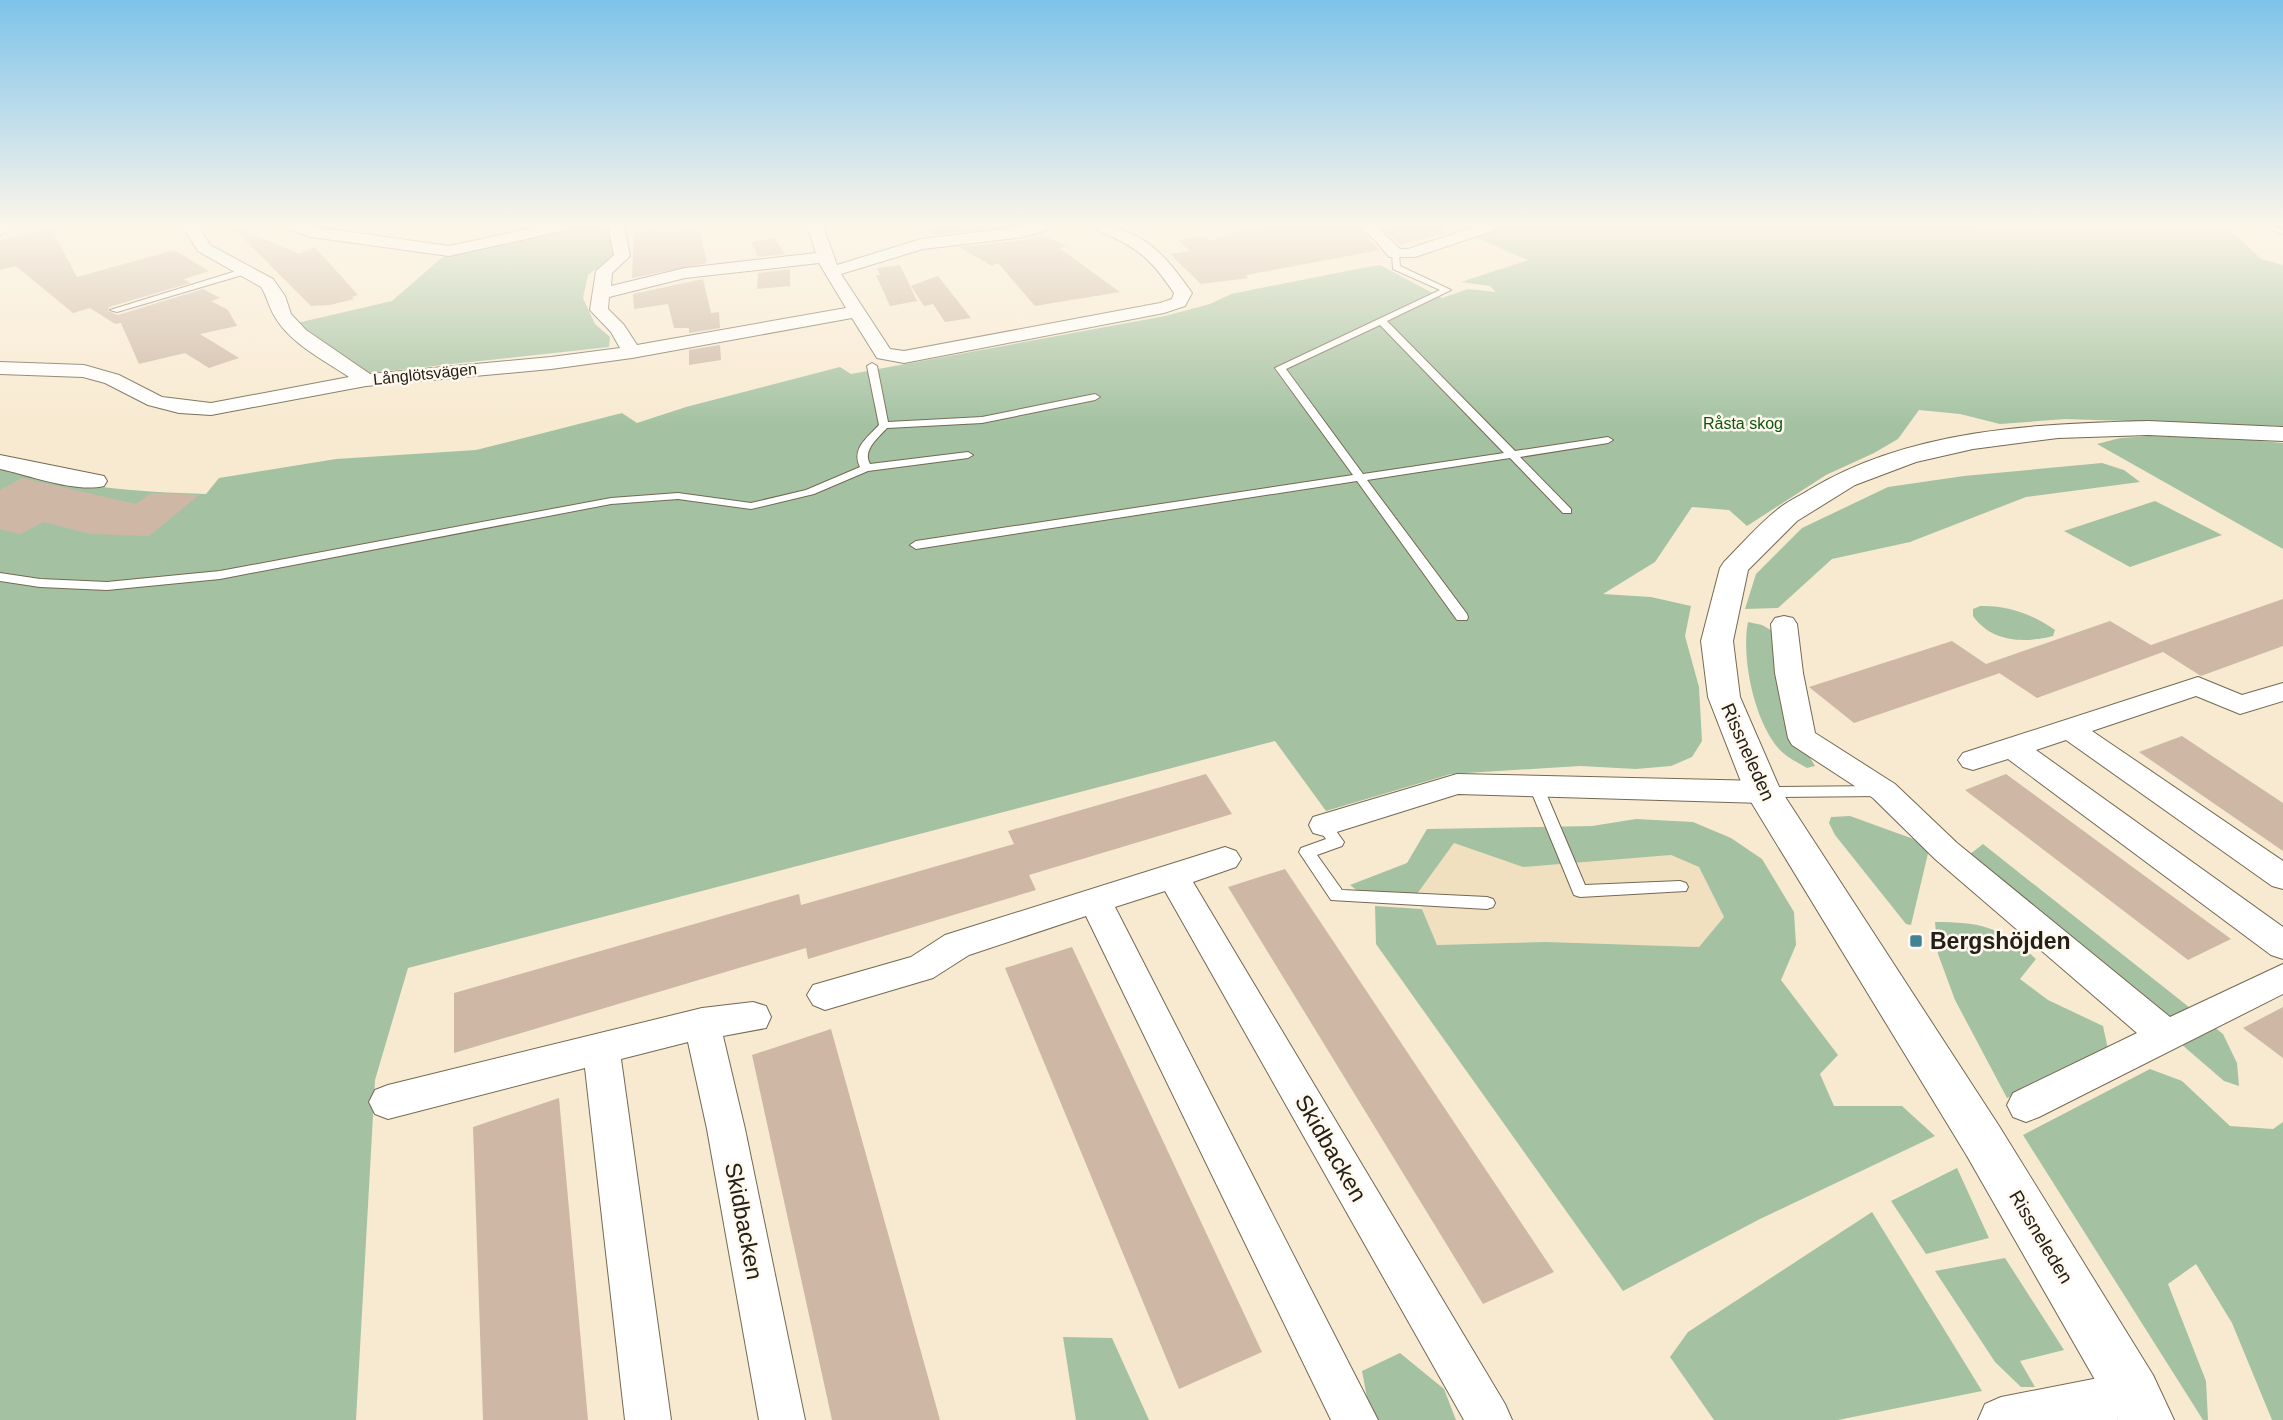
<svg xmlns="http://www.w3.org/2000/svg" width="2283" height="1420" font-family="Helvetica,sans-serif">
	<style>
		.built { fill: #f1e0bf }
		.green { fill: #a4c2a2 }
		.building { fill: #ceb8a5 }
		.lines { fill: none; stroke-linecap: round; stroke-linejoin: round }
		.service-casing { stroke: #746952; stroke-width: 2 }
		.minor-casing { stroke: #746952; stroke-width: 2 }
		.tertiary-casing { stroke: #746952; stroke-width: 2 }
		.service { fill: #fff; fill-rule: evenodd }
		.minor { fill: #fff; fill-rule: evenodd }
		.tertiary { fill: #fff; fill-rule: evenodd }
		.poi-dot { fill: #418295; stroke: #fef8ee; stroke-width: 2.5 }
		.labels { text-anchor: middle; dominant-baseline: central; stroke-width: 5; stroke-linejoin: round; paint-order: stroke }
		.far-street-label { font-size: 16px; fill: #252017; stroke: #fef8ee }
		.far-park-label { font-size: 16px; fill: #0e560f; stroke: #fef8ee }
		.street-label { font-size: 19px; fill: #252017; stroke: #fef8ee }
		.near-poi-label { font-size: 23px; font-weight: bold; fill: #252017; stroke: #fef8ee; text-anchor: start }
		.near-street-label { font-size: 23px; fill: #252017; stroke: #fef8ee }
	</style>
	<rect width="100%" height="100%" fill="#f8ead1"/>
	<path class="built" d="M1454,843l69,24 148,-12 28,12 25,50 -25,30 -153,-5 -110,3 -19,-51z"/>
	<g class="green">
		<path d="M575,226h29l11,28 -27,21 -5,23 12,26 15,13 -1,10 -240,26 -72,-50 95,-22 54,-47z"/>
		<path d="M1508,226l721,2 32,31 22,6v161l-218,-7 -65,5 -40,-10 -41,-4 -21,29 -24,14 -48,22 -79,51 -18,-16 -37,-3 -37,55 -52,32 48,3 40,9 -6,30 14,51 3,54 -10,16 -21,9 -35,3 -56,-3 -129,8 -125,37 -51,-70 -867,227 -33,112 -19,340h-356v-952c67,18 137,24 206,26l13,-16 117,-19 140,-9 146,-37 15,10 49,-16 154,-40 11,7 314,-58 45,-12 21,-10 131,-26 18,-3 62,33 26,-9 28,3 -6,-6 -29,-4 67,-22 -54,-23z"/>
		<path d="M2151,436l78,2 54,5v106l-186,-105 23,-6z"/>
		<path d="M2102,463l22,7 16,12 -114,15 -116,45 -78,17 -54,49 -33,1 11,-35 46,-46 86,-41 76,-11z"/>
		<path d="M2155,501l67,34 -92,32 -66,-36z"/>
		<path d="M1980,606c27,-1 52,8 75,24l-2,6c-28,7 -61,7 -80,-20v-7z"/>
		<path d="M1748,622l14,3 14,8 19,99 20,34 -8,2c-10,-6 -21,-11 -28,-19 -25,-28 -38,-92 -31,-127z"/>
		<path d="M1850,816l80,29 -19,80 -5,-1 -71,-89 -6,-12 2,-6z"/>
		<path d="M1636,819l57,3 38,16 31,21 32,53 2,33 -15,35 57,75 -18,19 14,32h68l33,30 -175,83 -137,72 -247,-347 -1,-38 47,3 15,36 109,-3 153,5 25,-30 -25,-50 -28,-12 -148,12 -69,-24 -37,51 -58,-2 -9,-7 57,-22 20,-34 165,-3z"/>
		<path d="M1983,844l240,190 14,29 2,23 -15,-5 -259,-223z"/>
		<path d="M1935,922c46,0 66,5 101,37l-16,20 28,21 55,26 6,28 -102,44 -52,-98 -17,-46z"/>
		<path d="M2150,1069l32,12 48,45 43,3 10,-7v298h-11l-40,-97 -36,-59 -28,20 38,97 2,39h-5l-180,-285z"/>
		<path d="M1957,1168l32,70 -63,16 -35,-53z"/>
		<path d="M1872,1212l110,179 -144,29h-124l-44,-63 18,-25z"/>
		<path d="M2005,1258l59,92 -44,11 15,26h-14l-26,-25 -60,-91z"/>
		<path d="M1063,1337l49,1 37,82h-73z"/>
		<path d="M1400,1353l44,36 12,31h-78l-10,-17 -6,-32z"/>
	</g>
	<g class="building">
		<path d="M234,226l65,28 16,-7 43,48 -6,2 2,2 -24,6 -19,1 -78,-78z"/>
		<path d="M919,226h89l-73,9z"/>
		<path d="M1259,226h97l24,24 -134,25 2,3 -47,6 -31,-30 20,-3 -12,-11 27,-4 5,5z"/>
		<path d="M1380,226h63l1,8 -44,11z"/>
		<path d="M51,228l26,49 97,-27 35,21 -25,8 6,4 -81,24 -1,4 10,4 85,-26 17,9 -9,3 17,9 9,16 -37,8 39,24 -30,10 -24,-15 -46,11 -18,-41 -6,1 -25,-16 -17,5 -57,-47 -16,4v-30z"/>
		<path d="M699,228l8,35 -75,15 2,-46 25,-3v4z"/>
		<path d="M1041,235l26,11 -8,2 61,44 -85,14 -37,-43 -6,3 -33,-19 65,-7z"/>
		<path d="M774,238l11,16 -27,3 -7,-15z"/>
		<path d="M900,265l17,36 -27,5 -14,-31h4l-3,-7z"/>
		<path d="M790,269v17l-33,3 1,-16z"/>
		<path d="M938,276l33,42 -26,4 -12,-18 -9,2 -13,-20z"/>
		<path d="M703,279l8,34 8,-1 1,16 -31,5v-5h-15l-6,-24 -34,5 -1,-15z"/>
		<path d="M720,345l1,15 -32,5v-15z"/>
		<path d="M22,478l114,26 15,-11 48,2 -50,41 -59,-2 -46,-12 -24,12 -20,-5v-39z"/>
		<path d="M2283,599v47l-82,30 -38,-24 -126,46 -44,-29 7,4 -146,50 -45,-36 143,-46 34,23 124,-43 46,27 -5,-3z"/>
		<path d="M2182,736l101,67v48l-144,-99z"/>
		<path d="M1206,774l26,40 -203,61 7,15 -228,69 -2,-11 -352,105v-60l345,-99 2,11 213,-61 -6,-13z"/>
		<path d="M2006,774l151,111 74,54 -43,21 -223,-170z"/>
		<path d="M1285,869l269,403 -71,32 -255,-417z"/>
		<path d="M1072,947l190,405 -83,37 -174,-421z"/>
		<path d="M2283,1007v51l-40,-30z"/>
		<path d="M831,1029l109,391h-108l-80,-365z"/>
		<path d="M559,1098l29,322h-105l-10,-293z"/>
	</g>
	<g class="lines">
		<g class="service-casing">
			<g id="service">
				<path d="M2262,226h11l10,3v5z"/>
				<path d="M1392,252l7,2 1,12 51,24 -64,31 128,130 93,-14 5,3 -5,3 -88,14 51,52v4h-8l-53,-55 -143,22 100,134 1,3 -1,3h-10l-100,-139 -441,68 -6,-4 6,-4 437,-66 -78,-107 165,-78 -47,-21zM1380,325l124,128 -141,21 -77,-105z"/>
				<path d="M246,268l4,3 -1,2 -132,39 -7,-2z"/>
				<path d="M872,363l5,3 11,56 94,-5 113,-23 5,3 -5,3 -113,23 -95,5c-9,10 -25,22 -17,36l98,-12 5,3 -5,3 -100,13 -54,23 -63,15 -73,-10 -67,5 -391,75 -113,11 -67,-3 -40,-6v-8l40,6 67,3 113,-11 391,-73 67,-5 73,10 55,-13 54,-23c-9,-18 7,-29 19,-42l-12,-59z"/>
				<path d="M1536,781l5,1 2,4 42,99 95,-4 6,2 2,4 -2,4 -106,6 -6,-2 -45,-109 2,-4z"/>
				<path d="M1880,786l5,1 3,4 -3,4 -5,1 -116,1 -5,-1 -3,-4 3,-4 5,-1z"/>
				<path d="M1324,819l5,2 15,21 -2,4 -25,9 25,35 145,7 6,2 2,4 -2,4 -6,2 -156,-9 -32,-48 2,-4 25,-9 -10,-14 3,-4z"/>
			</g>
		</g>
		<g class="minor-casing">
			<g id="minor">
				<path d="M0,226h14l-14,10z"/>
				<path d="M182,226h16l12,19 63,34 12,17 6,18 15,16 64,44 181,-17 69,-9 -9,-16 -21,-22 6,-39 18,-16 -6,-29h16l6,30 -18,17 -1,13 74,-18 131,-15 -9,-27h16l14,39 84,-26 107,-13h25l-2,3 -27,8 -101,12 -82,25 49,75 14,2 256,-48 12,-4 2,-6c-26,-38 -37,-46 -80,-64l-2,-3c50,0 73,29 100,67l-7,13 -21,7 -260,50 -27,-5 -25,-40 -220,40 -81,11 -185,17 -155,29 -32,-2 -31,-8 -43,-22 -22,-6 -83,-3v-12l84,3 35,10 43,22 49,6 138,-26c-25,-17 -58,-33 -74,-60 -6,-9 -8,-21 -14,-30l-63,-36zM819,263l27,45 -209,37 -13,-20 -16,-16 1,-12 76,-19z"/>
				<path d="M285,226h23l141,20 93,-20h28l-8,5 -113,25 -138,-19 -24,-8z"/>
				<path d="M1358,226h18l24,23h8l69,-23h23l-2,3 -83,28h-26l-14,-17z"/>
				<path d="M0,455l104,21 3,5 -3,5c-28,7 -76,-11 -104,-17z"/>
				<path d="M1784,616l9,2 4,6 6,49 12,60 80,51 62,59 213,174 113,-53v30l-244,123 -13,5 -13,-5 -6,-12 6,-12 124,-60 -202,-174 -62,-61 -81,-53 -4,-7 -13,-65 -4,-49 4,-6z"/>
				<path d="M2198,677l44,18 41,-12v18l-43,13 -44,-18 -104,35 191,130v28l-11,-3 -206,-146 -30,10 247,177v32l-12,-4 -263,-196 -35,11 -10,-3 -5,-7 5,-7z"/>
				<path d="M1457,774l306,7 11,4 4,7 -4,7 -11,4 -305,-9 -134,42 -11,-3 -4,-8 4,-8z"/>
				<path d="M1225,847l11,4 5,8 -5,8 -43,15 312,522 7,16h-48l-299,-529 -50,16 263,513h-47l-245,-504 -117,39 -36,23 -108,32 -12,-5 -6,-10 6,-10 98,-28 34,-22z"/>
				<path d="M753,1002l13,4 5,11 -5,11 -43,8 22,93 60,291h-46l-52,-291 -19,-87 -67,17 50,361h-46l-40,-352 -197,51 -13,-5 -6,-12 6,-12 13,-5 314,-77z"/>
				<path d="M2134,1371l16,7 7,16 -7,16 -33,10h-139l7,-16 16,-7z"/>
			</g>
		</g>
		<g class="tertiary-casing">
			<path id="tertiary" d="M2148,421l135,6v14l-135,-6 -90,3 -85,11 -57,13 -61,23 -58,36 -49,49 -15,71 7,56 40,92 219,337 154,249 21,45h-56l-151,-264 -222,-364 -37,-95 -7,-56 19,-73 4,-6c17,-17 34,-37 53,-52 9,-8 21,-13 32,-20 101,-61 224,-66 339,-69z"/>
		</g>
		<use href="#service" class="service"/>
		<use href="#minor" class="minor"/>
		<use href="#tertiary" class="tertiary"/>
	</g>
	<linearGradient id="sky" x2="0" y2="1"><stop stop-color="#7dc3ea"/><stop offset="0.53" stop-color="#fcf6ea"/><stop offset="1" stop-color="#fcf6ea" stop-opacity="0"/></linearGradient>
	<rect width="2283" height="425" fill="url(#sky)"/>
	<rect class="poi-dot" x="1909" y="934" width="14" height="14" rx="3.5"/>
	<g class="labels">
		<g class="far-street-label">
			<text transform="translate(425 374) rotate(-6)">Långlötsvägen</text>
		</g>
		<g class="far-park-label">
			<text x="1743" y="423">Råsta skog</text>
		</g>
		<g class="street-label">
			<text transform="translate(1748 752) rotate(66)">Rissneleden</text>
			<text transform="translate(2041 1237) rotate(59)">Rissneleden</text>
		</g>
		<g class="near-poi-label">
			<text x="1930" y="941">Bergshöjden</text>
		</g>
		<g class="near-street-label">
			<text transform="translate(1331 1148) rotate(60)">Skidbacken</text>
			<text transform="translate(744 1221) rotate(79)">Skidbacken</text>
		</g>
	</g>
</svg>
